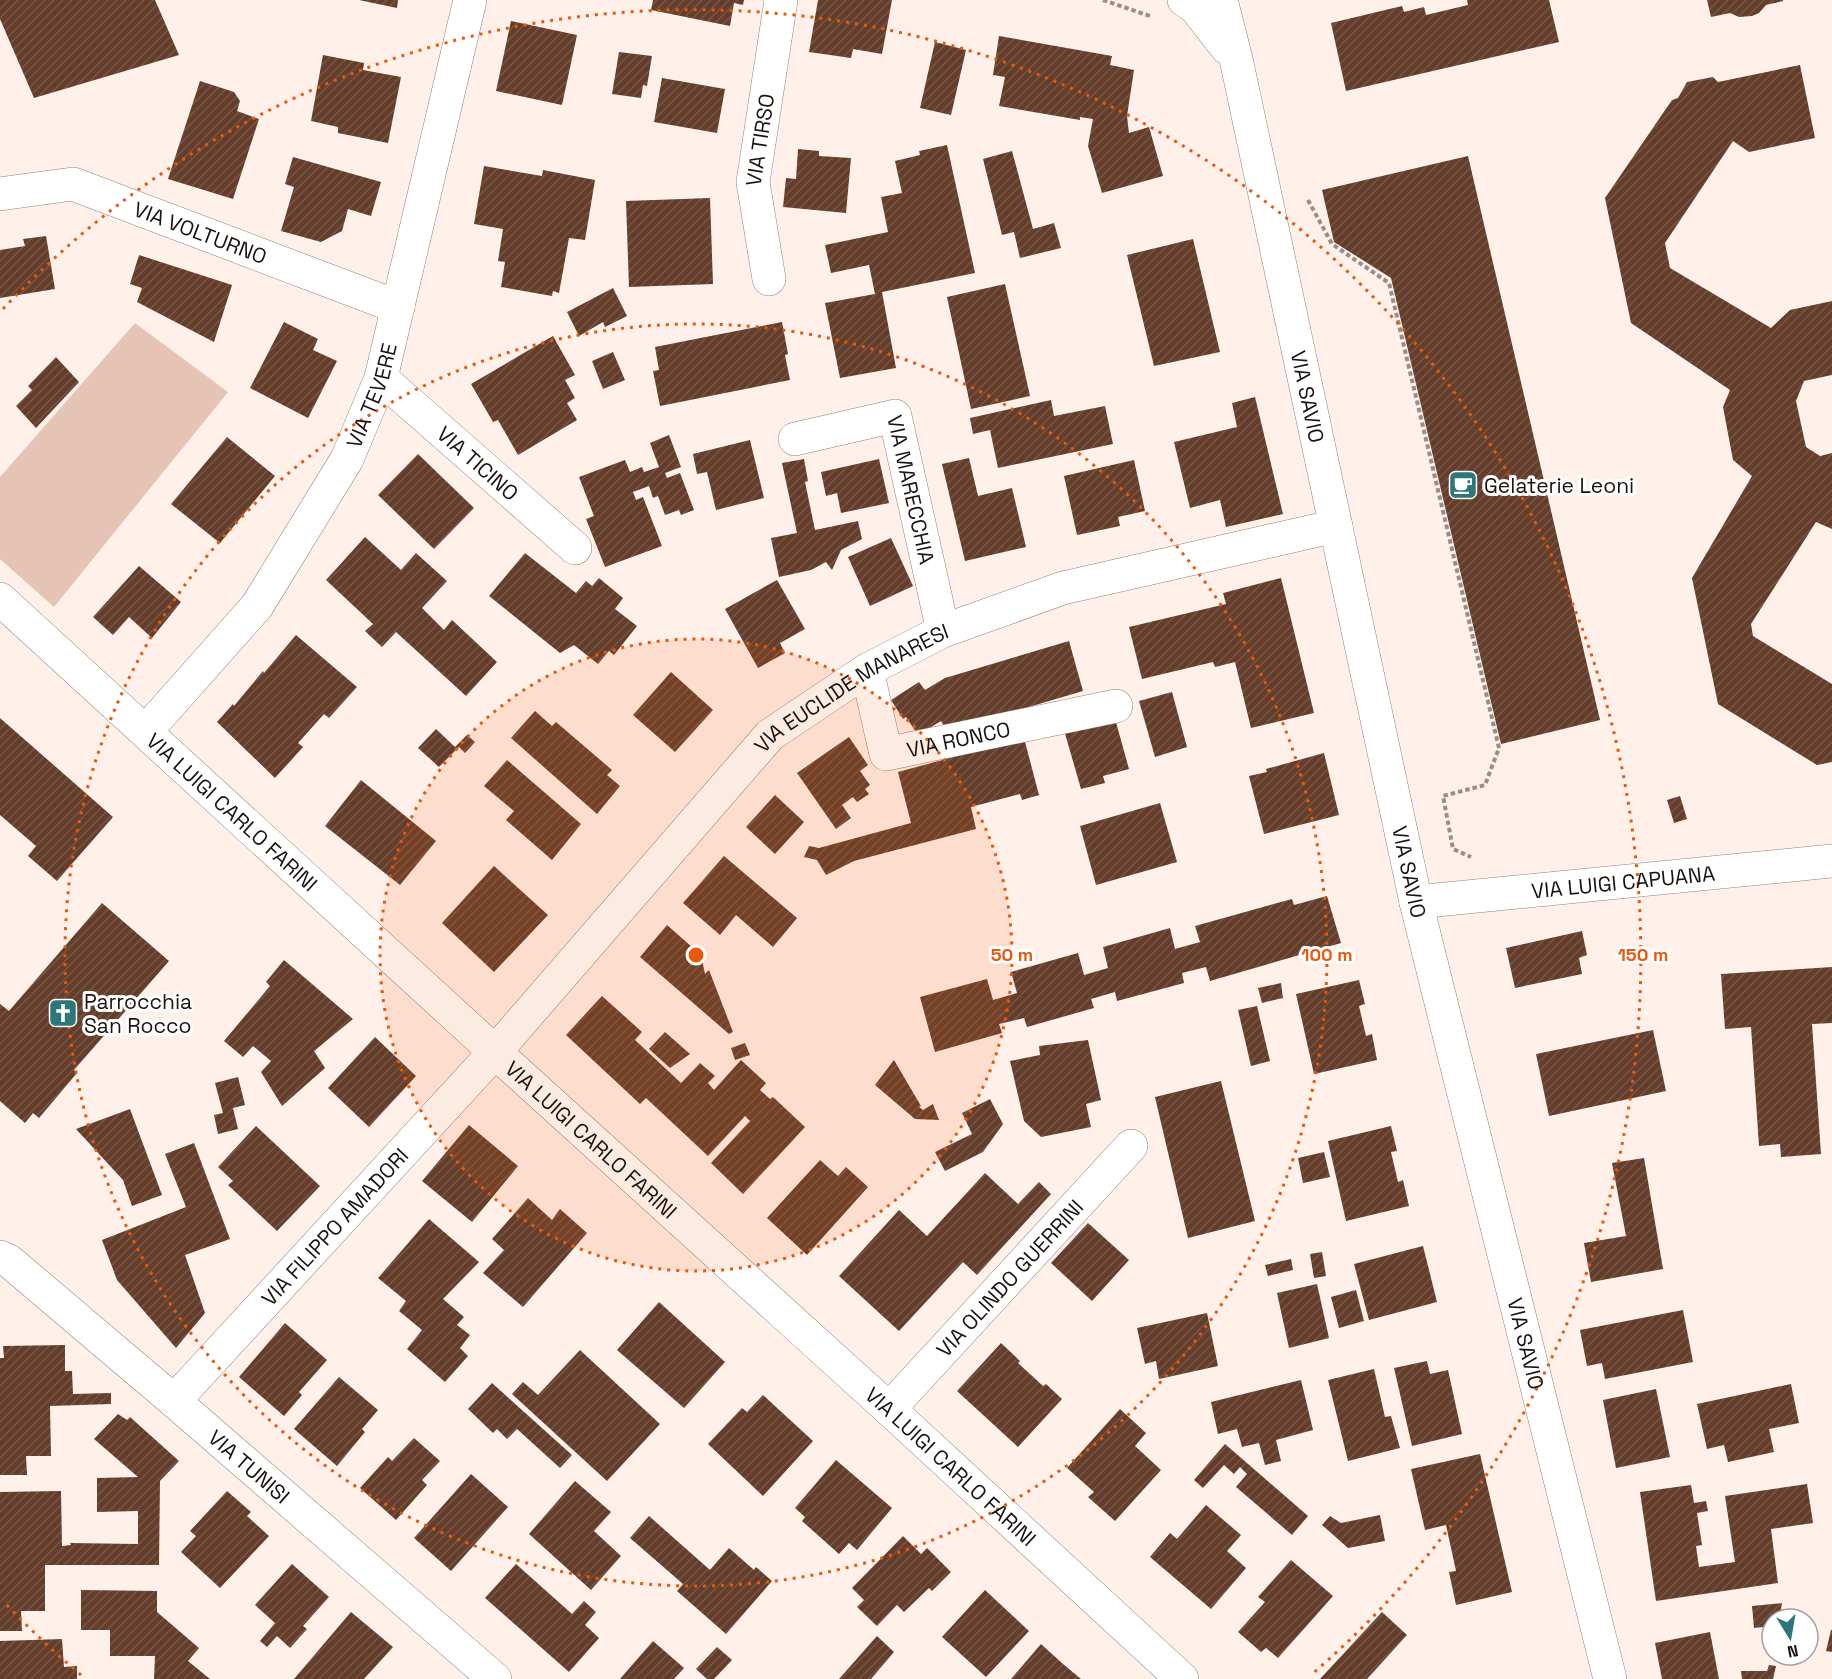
<svg xmlns="http://www.w3.org/2000/svg" width="1832" height="1679" font-family="'Space Grotesk',sans-serif">
	<style>
		.pitch { fill: #e6c4b5 }
		.building { fill: url(#building-hatch) }
		.lines { fill: none; stroke-linecap: round; stroke-linejoin: round }
		.minor-casing { stroke: #91817a; stroke-width: 34 }
		.path { stroke: #988d89; stroke-width: 4; stroke-dasharray: 4.5 3; stroke-linecap: butt }
		.minor { stroke: #fff; stroke-width: 33 }
		.ring { fill: none; stroke: #e8590c; stroke-width: 3; stroke-dasharray: 3 6 }
		.labels { text-anchor: middle; dominant-baseline: central; stroke-width: 6; stroke-linejoin: round; paint-order: stroke }
		.street-label { font-size: 21px; fill: #191310; stroke: #fff }
		.poi-label { font-size: 21px; fill: #191310; stroke: #fff; text-anchor: start }
		.centre { fill: #e8590c; stroke: #fff; stroke-width: 3 }
		.ring-label { font-size: 18px; text-anchor: middle; font-weight: bold; fill: #e8590c; stroke: #fff; stroke-width: 6; stroke-linejoin: round; paint-order: stroke }
	</style>
	<defs>
		<pattern id="building-hatch" width="6" height="6" patternUnits="userSpaceOnUse" patternTransform="scale(1.5)"><rect width="6" height="6" fill="#653d2b"/><path d="M-1 1l2-2M0 6l6-6M5 7l2-2" fill="none" stroke="#765647"/></pattern>
	</defs>
	<rect width="100%" height="100%" fill="#fff0ea"/>
	<path class="pitch" d="M135,323l93,69 -174,215 -54,-48v-82z"/>
	<g class="building">
		<path d="M0,0h155l24,55 -145,43 -34,-79z"/>
		<path d="M359,0h39l-1,8z"/>
		<path d="M653,0h91l-1,5 -9,-2 -4,23 -79,-16z"/>
		<path d="M818,0h74l-10,54 -29,-5 -2,9 -42,-6z"/>
		<path d="M1467,0h82l10,42 -213,49 -15,-68 71,-17 2,6 20,-5 2,8 42,-10z"/>
		<path d="M1707,0h76v1l-17,4 -7,8 -7,3 -13,1 -9,-4 -19,4z"/>
		<path d="M511,21l66,14 -15,70 -66,-14z"/>
		<path d="M999,36l113,20 -2,9 24,5 -7,46 2,17 20,-6 14,49 -61,17 -14,-47 5,-27 -13,-2v3l-81,-14 6,-29 -12,-2z"/>
		<path d="M935,42l31,8 -15,65 -31,-7z"/>
		<path d="M619,52l33,4 -5,30 -4,-1 -2,13 -29,-4z"/>
		<path d="M323,55l41,8 -1,7 38,7 -13,66 -50,-10v-6l-27,-6z"/>
		<path d="M1800,65l15,73 -66,14 -16,-11 -68,102 5,25 101,60 19,-18 42,-9v74l-28,6 -8,20 10,46 14,9 12,-3v76l-16,-7 -65,102 2,12 79,48v78l-15,3 -99,-61 -26,-126 60,-102 -19,-16 -10,-53 7,-17 -99,-67 -26,-125 67,-98 6,-2 9,-16 26,-5 5,5z"/>
		<path d="M662,78l63,11 -8,44 -63,-11z"/>
		<path d="M200,81l34,11 6,9 -3,10 22,8 -26,80 -65,-20z"/>
		<path d="M947,145l28,128 -93,19 14,76 -56,10 -15,-75 50,-9 -6,-29 -38,8 -6,-28 63,-13 -7,-35 21,-4 -7,-32 25,-6 -1,-4z"/>
		<path d="M798,149l21,2v5l32,2 -5,55 -63,-6 3,-29 10,1z"/>
		<path d="M1012,151l21,78 21,-6 7,25 -41,10 -6,-26 -12,3 -19,-76z"/>
		<path d="M1468,156l132,564 -99,24 -110,-466 -57,-36 -12,-52z"/>
		<path d="M293,157l88,25 -10,34 -23,-7 -6,22 -21,11 -40,-11 13,-44 -9,-3z"/>
		<path d="M484,166l58,10 1,-6 52,10 -10,60 -16,-2 -10,55 -6,-2 -1,5 -51,-9 4,-25 -7,-1 5,-32 -29,-5z"/>
		<path d="M710,198l3,86 -84,3 -3,-86z"/>
		<path d="M46,236l9,53 -55,9v-48l25,-4 -2,-7z"/>
		<path d="M1193,239l27,113 -66,14 -27,-111z"/>
		<path d="M139,255l93,30 -18,57 -77,-40 5,-14 -12,-4z"/>
		<path d="M1005,284l25,112 -59,13 -24,-112z"/>
		<path d="M613,288l14,28 -22,11 -2,-5 -24,14 -12,-24z"/>
		<path d="M284,322l34,17 -5,11 24,11 -29,57 -58,-30z"/>
		<path d="M782,322l6,32 -3,1 5,25 -130,26 -7,-35 6,-1 -4,-23z"/>
		<path d="M553,336l22,39 -10,5 10,18 -8,5 10,17 -59,35 -20,-35 -5,2 -22,-38z"/>
		<path d="M613,352l12,28 -22,9 -11,-28z"/>
		<path d="M56,357l23,25 -43,46 -20,-22 16,-16 -4,-4z"/>
		<path d="M1255,397l28,117 -57,13 -6,-27 -30,8 -16,-66 63,-15 -5,-24z"/>
		<path d="M1051,400l3,16 51,-10 8,38 -115,24 -8,-38 -17,4 -3,-16z"/>
		<path d="M669,435l12,32 -16,6 2,5 13,-5 14,37 -13,5 -2,-5 -14,5 -7,-19 -5,2 -4,-12 -16,6 3,8 7,-3 19,49 -57,21 -19,-48 8,-3 -15,-39 46,-17 5,12 12,-5 2,5 15,-5 -9,-24z"/>
		<path d="M227,437l48,39 -55,67 -49,-39z"/>
		<path d="M750,440l14,58 -48,12 -9,-38 -10,2 -4,-20z"/>
		<path d="M418,454l56,54 -40,41 -56,-54z"/>
		<path d="M969,458l9,38 34,-8 14,59 -61,14 -23,-97z"/>
		<path d="M804,459l4,22 -3,1 10,48 43,-9 4,18 -21,11 -9,20 -6,-8 -15,8 -32,7 -8,-39 26,-5 -15,-70z"/>
		<path d="M879,459l10,44 -48,10 -4,-20 -11,3 -5,-24z"/>
		<path d="M1134,460l11,51 -27,6 2,9 -43,9 -13,-59z"/>
		<path d="M365,537l36,33 15,-17 31,28 -25,27 22,22 8,-10 45,42 -31,34 -70,-64 -14,15 -17,-16 8,-7 -47,-44z"/>
		<path d="M891,538l22,48 -43,20 -22,-49z"/>
		<path d="M525,553l51,40 10,-12 6,5 7,-8 24,20 -8,11 22,17 -23,29 -5,-4 -11,13 -24,-19 -14,8 -71,-57z"/>
		<path d="M139,566l42,36 -29,36 -23,-21 -16,18 -20,-18z"/>
		<path d="M1281,578l33,135 -63,15 -16,-66 -20,5 -2,-5 -71,17 -13,-52 97,-23 -3,-11z"/>
		<path d="M777,580l28,49 -25,14 5,10 -27,15 -33,-59z"/>
		<path d="M296,635l61,52 -28,31 -5,-4 -26,29 5,4 -28,31 -58,-56 16,-18 1,2 29,-35 1,2z"/>
		<path d="M1069,641l14,50 -136,40 -6,-10 -23,14 -12,-18 -3,2 -12,-19 28,-18 6,8 20,-12z"/>
		<path d="M671,672l42,38 -38,42 -42,-37z"/>
		<path d="M1172,692l15,55 -32,10 -16,-56z"/>
		<path d="M535,711l17,15 4,-4 56,48 -5,5 13,11 -23,28 -86,-76z"/>
		<path d="M1114,715l15,54 -26,7 2,7 -24,6 -17,-59z"/>
		<path d="M0,718l113,99 -56,64 -29,-25 8,-10 -36,-31z"/>
		<path d="M436,729l19,18 12,-12 8,7 -10,11 -6,-6 -20,20 -21,-19z"/>
		<path d="M849,737l19,28 -8,6 10,14 -5,4 4,5 -12,8 -4,-5 -11,8 9,13 -15,11 -39,-56z"/>
		<path d="M1024,738l15,57 -17,5 -2,-6 -49,13 5,22 -122,32 -28,14 -9,-15 -13,-3 5,-11 10,2 92,-25 -13,-51z"/>
		<path d="M1324,753l15,62 -75,19 -15,-58 18,-4 -1,-3z"/>
		<path d="M507,760l74,64 -29,36 -46,-40 8,-9 -30,-25z"/>
		<path d="M361,780l75,61 -36,44 -75,-59z"/>
		<path d="M775,795l29,27 -29,32 -29,-27z"/>
		<path d="M1680,796l7,23 -13,4 -7,-23z"/>
		<path d="M1160,803l17,59 -81,23 -16,-59z"/>
		<path d="M724,856l73,62 -24,29 -37,-32 -16,20 -37,-32z"/>
		<path d="M494,866l54,49 -54,57 -52,-49z"/>
		<path d="M1327,896l14,47 -131,38 -4,-14 -24,6 2,10 -67,18 -2,-9 -24,7 3,9 -67,19 -3,-9 -25,6 3,9 -67,19 -15,-55 67,-18 6,21 24,-7 -6,-21 67,-19 6,22 24,-7 -5,-21 67,-19 5,21 25,-7 -5,-16 97,-27 2,6z"/>
		<path d="M102,903l67,58 -95,109 3,3 -38,45 -6,-5 -8,10 -25,-22v-97l9,7z"/>
		<path d="M667,925l34,30 4,19 4,-4 24,62 -4,2 -89,-77z"/>
		<path d="M1582,931l5,24 -8,3 3,16 -67,14 -9,-40z"/>
		<path d="M284,960l69,59 -39,32 11,17 -43,38 -21,-34 10,-11 -18,-15 -10,11 -19,-16 46,-55 -4,-4z"/>
		<path d="M1832,967v56l-20,1 9,130 -40,3 -1,-13 -21,2 -8,-119 -26,2 -4,-55z"/>
		<path d="M1359,980l6,24 -6,2 7,30 6,-2 5,26 -63,14 -18,-80z"/>
		<path d="M1281,983l2,15 -21,5 -4,-15z"/>
		<path d="M602,996l40,36 -7,8 46,43 19,-20 15,13 -7,7 6,7 27,-30 25,23 -6,7 10,9 3,-2 32,30 -62,67 -32,-31 39,-42 -5,-5 -37,40 -62,-58 -6,6 -74,-69z"/>
		<path d="M1257,1006l13,55 -19,5 -13,-56z"/>
		<path d="M1653,1030l13,61 -117,25 -13,-62z"/>
		<path d="M665,1032l25,22 -20,14 -21,-19z"/>
		<path d="M375,1037l41,39 -47,51 -41,-39z"/>
		<path d="M1088,1040l13,60 -15,4 5,23 -50,10 -17,-16 -14,-60 30,-6 -1,-9z"/>
		<path d="M745,1043l5,12 -15,5 -4,-12z"/>
		<path d="M894,1060l27,46 -2,1 4,3 10,-6 6,16 -24,-1 -40,-34z"/>
		<path d="M238,1077l7,28 -12,3 5,21 -20,5 -4,-19 9,-2 -8,-30z"/>
		<path d="M1221,1081l34,140 -67,17 -33,-141z"/>
		<path d="M990,1099l13,25 -20,28 -38,19 -10,-19 37,-18 -10,-21z"/>
		<path d="M130,1109l32,86 -30,11 -9,-26 -47,-51z"/>
		<path d="M469,1125l49,41 -46,56 -50,-41z"/>
		<path d="M256,1126l64,60 -43,45 -49,-46 5,-4 -15,-14z"/>
		<path d="M1391,1126l6,25 -6,1 7,30 5,-2 6,26 -63,15 -18,-80z"/>
		<path d="M194,1143l36,96 -45,16 20,58 -29,35 -59,-68 -15,-40 84,-33 -21,-53z"/>
		<path d="M1324,1152l6,25 -27,6 -5,-25z"/>
		<path d="M1644,1158l19,111 -72,13 -7,-39 42,-7 -14,-73z"/>
		<path d="M820,1160l18,16 8,-9 22,20 -61,68 -40,-37z"/>
		<path d="M985,1173l33,31 21,-22 12,12 -74,81 -14,-13 -64,69 -60,-55 60,-66 28,26z"/>
		<path d="M528,1198l24,22 8,-11 27,24 -64,74 -40,-34 21,-23 -12,-11z"/>
		<path d="M429,1219l50,43 -36,37 21,18 -7,8 13,10 -10,13 8,8 -23,26 -38,-33 15,-19 -23,-19 7,-10 -28,-23z"/>
		<path d="M1088,1223l41,37 -37,41 -41,-38z"/>
		<path d="M1423,1246l14,56 -68,18 -15,-56z"/>
		<path d="M1322,1252l4,24 -12,2 -4,-24z"/>
		<path d="M1291,1259l2,11 -25,6 -3,-11z"/>
		<path d="M1317,1284l12,54 -40,10 -12,-55z"/>
		<path d="M1356,1290l8,31 -25,7 -8,-31z"/>
		<path d="M659,1302l66,60 -41,46 -67,-58z"/>
		<path d="M1683,1310l10,52 -88,17 -3,-16 -15,3 -7,-36z"/>
		<path d="M1207,1313l11,53 -59,13 -3,-18 -11,3 -8,-36z"/>
		<path d="M285,1323l42,37 -28,32 3,3 -18,21 -45,-39z"/>
		<path d="M1001,1343l19,18 -2,2 25,23 3,-2 16,15 -44,48 -61,-56z"/>
		<path d="M65,1345v26h7l1,23 38,-1v11l-61,2 1,50h-25l1,19h-27v-117h4l-1,-12z"/>
		<path d="M580,1350l80,74 -53,57 -95,-87 11,-12 15,13z"/>
		<path d="M1427,1361l3,13 18,-4 14,64 -50,12 -18,-78z"/>
		<path d="M1374,1369l11,48 6,-1 9,32 -52,13 -20,-81z"/>
		<path d="M339,1377l39,33 -16,19 3,3 -28,34 -43,-37z"/>
		<path d="M1301,1380l12,50 -37,10 5,21 -16,4 -6,-22 -17,4 -5,-18 -19,5 -7,-32z"/>
		<path d="M492,1383l80,72 -12,13 -43,-39 -10,10 -10,-10 -4,4 -25,-24z"/>
		<path d="M1791,1384l8,39 -30,6 5,23 -46,10 -4,-17 -17,4 -10,-45z"/>
		<path d="M1656,1389l14,68 -54,11 -13,-68z"/>
		<path d="M763,1395l50,46 -50,55 -55,-52 34,-36 5,4z"/>
		<path d="M1120,1409l26,24 -11,13 26,24 -46,51 -27,-24 6,-5 -27,-24z"/>
		<path d="M118,1414l9,6 3,-3 49,44 -19,20 -1,84h-114v46h-24l1,20h-22v-139l61,-1 1,55 9,-1 -1,-2 68,1v-33l-41,1v-34l41,-1 -44,-38z"/>
		<path d="M414,1438l26,23 -18,19 5,5 -31,35 -36,-32 28,-31 4,4z"/>
		<path d="M1225,1444l83,72 -16,19 -56,-48 11,-13 -7,-7 -6,7 -10,-9 -21,23 -9,-8z"/>
		<path d="M1480,1454l32,138 -56,13 -7,-33 7,-1 -10,-46 -21,5 -14,-61z"/>
		<path d="M836,1460l56,48 -35,42 -8,-7 -10,11 -37,-33 3,-4 -10,-9z"/>
		<path d="M471,1474l37,33 -57,64 -37,-33z"/>
		<path d="M575,1481l36,31 -17,19 27,25 -30,34 -62,-56z"/>
		<path d="M1807,1484l6,39 -42,6 7,54 -122,18 -16,-109 51,-7 3,18 12,-2 2,10 -11,2 5,32 -6,1 3,21 36,-5 -10,-66z"/>
		<path d="M227,1491l24,21 -4,4 22,20 -49,52 -39,-36 15,-16 -6,-5z"/>
		<path d="M1206,1505l35,30 -14,16 19,17 -35,41 -61,-52 20,-24 7,6z"/>
		<path d="M1380,1515l5,26 -37,7 -26,-23 8,-9 11,7z"/>
		<path d="M649,1516l61,54 19,-22 25,22 2,-3 16,14 -46,53 -49,-43 6,-7 -53,-46z"/>
		<path d="M903,1536l18,18 6,-6 24,24 -19,19 -3,-3 -25,24 -7,-7 -20,21 -20,-19 7,-7 -12,-12z"/>
		<path d="M1291,1560l42,36 -55,62 -12,-10 -5,4 -23,-20 27,-30 -7,-5z"/>
		<path d="M292,1564l37,33 -26,29 4,3 -17,19 -13,-12 -10,11 -7,-6 15,-18 -20,-18z"/>
		<path d="M516,1564l56,50 12,-13 12,11 -11,13 14,13 -30,34 -84,-74z"/>
		<path d="M81,1590l76,1v21l42,36 -11,13 22,18h-56l1,-23h-45v-26h-29z"/>
		<path d="M985,1590l44,41 -43,46 -44,-40z"/>
		<path d="M1782,1603l-3,16h-7v7l-18,2 -2,-22z"/>
		<path d="M351,1612l42,35 -29,32h-70z"/>
		<path d="M1382,1612l25,23 -40,44h-47z"/>
		<path d="M1831,1630h1v22l-6,-1z"/>
		<path d="M1710,1632l9,47h-57l-7,-36z"/>
		<path d="M877,1636l17,16 -23,27h-32z"/>
		<path d="M62,1639l2,28 13,-1v13h-77v-38z"/>
		<path d="M653,1641l31,27 -10,11h-54z"/>
		<path d="M1041,1644l22,20 18,15h-70z"/>
		<path d="M717,1647l15,13 -18,19h-7l-11,-10z"/>
		<path d="M1769,1665l7,1 -3,13h-31l-1,-8h26z"/>
	</g>
	<g class="lines">
		<g class="minor-casing">
			<g id="minor">
				<path d="M1184,0l11,7 32,41"/>
				<path id="s1" d="M1221,0l15,59 180,843 194,777"/>
				<path id="s2" d="M0,194l73,-10 325,123"/>
				<path id="s3" d="M769,279l-16,-97 28,-182"/>
				<path id="s4" d="M381,378l194,170"/>
				<path id="s5" d="M795,439l100,-23 48,215"/>
				<path id="s6" d="M0,599l495,453 394,357 293,270"/>
				<path id="s7" d="M867,670l19,84 230,-48"/>
				<path id="s8" d="M146,731l111,-125 90,-147 34,-81 89,-378"/>
				<path id="s9" d="M1416,902l416,-41"/>
				<path id="s10" d="M0,1257l9,4 165,140 321,278"/>
				<path id="s11" d="M174,1401l321,-349 275,-317 97,-65 76,-39 120,-43 273,-62"/>
				<path id="s12" d="M889,1409l242,-263"/>
			</g>
		</g>
		<g class="path">
			<path d="M1103,0l47,16"/>
			<path d="M1308,200l24,44 57,39 110,465 -14,37 -42,11 10,53 18,8"/>
		</g>
		<use href="#minor" class="minor"/>
	</g>
	<circle cx="696" cy="955" r="316" fill="#e8590c" fill-opacity=".12"/>
	<g class="ring">
		<circle cx="696" cy="955" r="316"/>
		<circle cx="696" cy="955" r="631"/>
		<path d="M81 1675A947 947 0 0 1 3 1601M3 309A947 947 0 1 1 1311 1675"/>
	</g>
	<defs>
		<g id="cafe-square" transform="scale(1.5)"><rect x="-9" y="-9" width="18" height="18" rx="4" fill="#2d777a" stroke="#fff"/><path d="M-5.5-4.5H6V0H3Q3 3.5 0 3.5H-2.5Q-5.5 3.5-5.5 0ZM3-3.2v2h1.7v-2ZM-6 4.5H4V6H-6Z" fill="#fff"/></g>
		<g id="church-square" transform="scale(1.5)"><rect x="-9" y="-9" width="18" height="18" rx="4" fill="#2d777a" stroke="#fff"/><path d="M-1.2-6h2.4v3.5h3.3v2.4h-3.3V6h-2.4V-.1h-3.3v-2.4h3.3Z" fill="#fff"/></g>
	</defs>
	<g fill-rule="evenodd">
		<use href="#cafe-square" x="1463" y="485"/>
		<use href="#church-square" x="63" y="1013"/>
	</g>
	<g class="labels">
		<g class="street-label">
			<text stroke="none"><textPath href="#s3" startOffset="141">VIA TIRSO</textPath></text>
			<text stroke="none"><textPath href="#s2" startOffset="210">VIA VOLTURNO</textPath></text>
			<text stroke="none"><textPath href="#s8" startOffset="408">VIA TEVERE</textPath></text>
			<text stroke="none"><textPath href="#s1" startOffset="406">VIA SAVIO</textPath></text>
			<text stroke="none"><textPath href="#s4" startOffset="129">VIA TICINO</textPath></text>
			<text stroke="none"><textPath href="#s5" startOffset="178">VIA MARECCHIA</textPath></text>
			<text stroke="none"><textPath href="#s11" startOffset="988">VIA EUCLIDE MANARESI</textPath></text>
			<text stroke="none"><textPath href="#s7" startOffset="160">VIA RONCO</textPath></text>
			<text stroke="none"><textPath href="#s6" startOffset="315">VIA LUIGI CARLO FARINI</textPath></text>
			<text stroke="none"><textPath href="#s1" startOffset="892">VIA SAVIO</textPath></text>
			<text stroke="none"><textPath href="#s9" startOffset="208">VIA LUIGI CAPUANA</textPath></text>
			<text stroke="none"><textPath href="#s6" startOffset="801">VIA LUIGI CARLO FARINI</textPath></text>
			<text stroke="none"><textPath href="#s11" startOffset="237">VIA FILIPPO AMADORI</textPath></text>
			<text stroke="none"><textPath href="#s12" startOffset="178">VIA OLINDO GUERRINI</textPath></text>
			<text stroke="none"><textPath href="#s1" startOffset="1378">VIA SAVIO</textPath></text>
			<text stroke="none"><textPath href="#s10" startOffset="326">VIA TUNISI</textPath></text>
			<text stroke="none"><textPath href="#s6" startOffset="1287">VIA LUIGI CARLO FARINI</textPath></text>
		</g>
		<g class="poi-label">
			<text x="1484" y="485">Gelaterie Leoni</text>
			<text x="84" y="1001">Parrocchia<tspan x="84" dy="24">San Rocco</tspan></text>
		</g>
	</g>
	<circle cx="696" cy="955" r="9" class="centre"/>
	<g class="ring-label">
		<text x="1012" y="961">50 m</text>
		<text x="1327" y="961">100 m</text>
		<text x="1643" y="961">150 m</text>
	</g>
	<g transform="translate(1790 1637) rotate(169)"><circle r="28" fill="#ffffff" stroke="#a3a19f" stroke-width="1.5"/>
	<path d="M0-4.5L10 22L0 15L-10 22Z" fill="#2d777a"/>
	<text y="-9" font-size="16" font-weight="bold" text-anchor="middle" fill="#191310">N</text>
	</g>
</svg>
